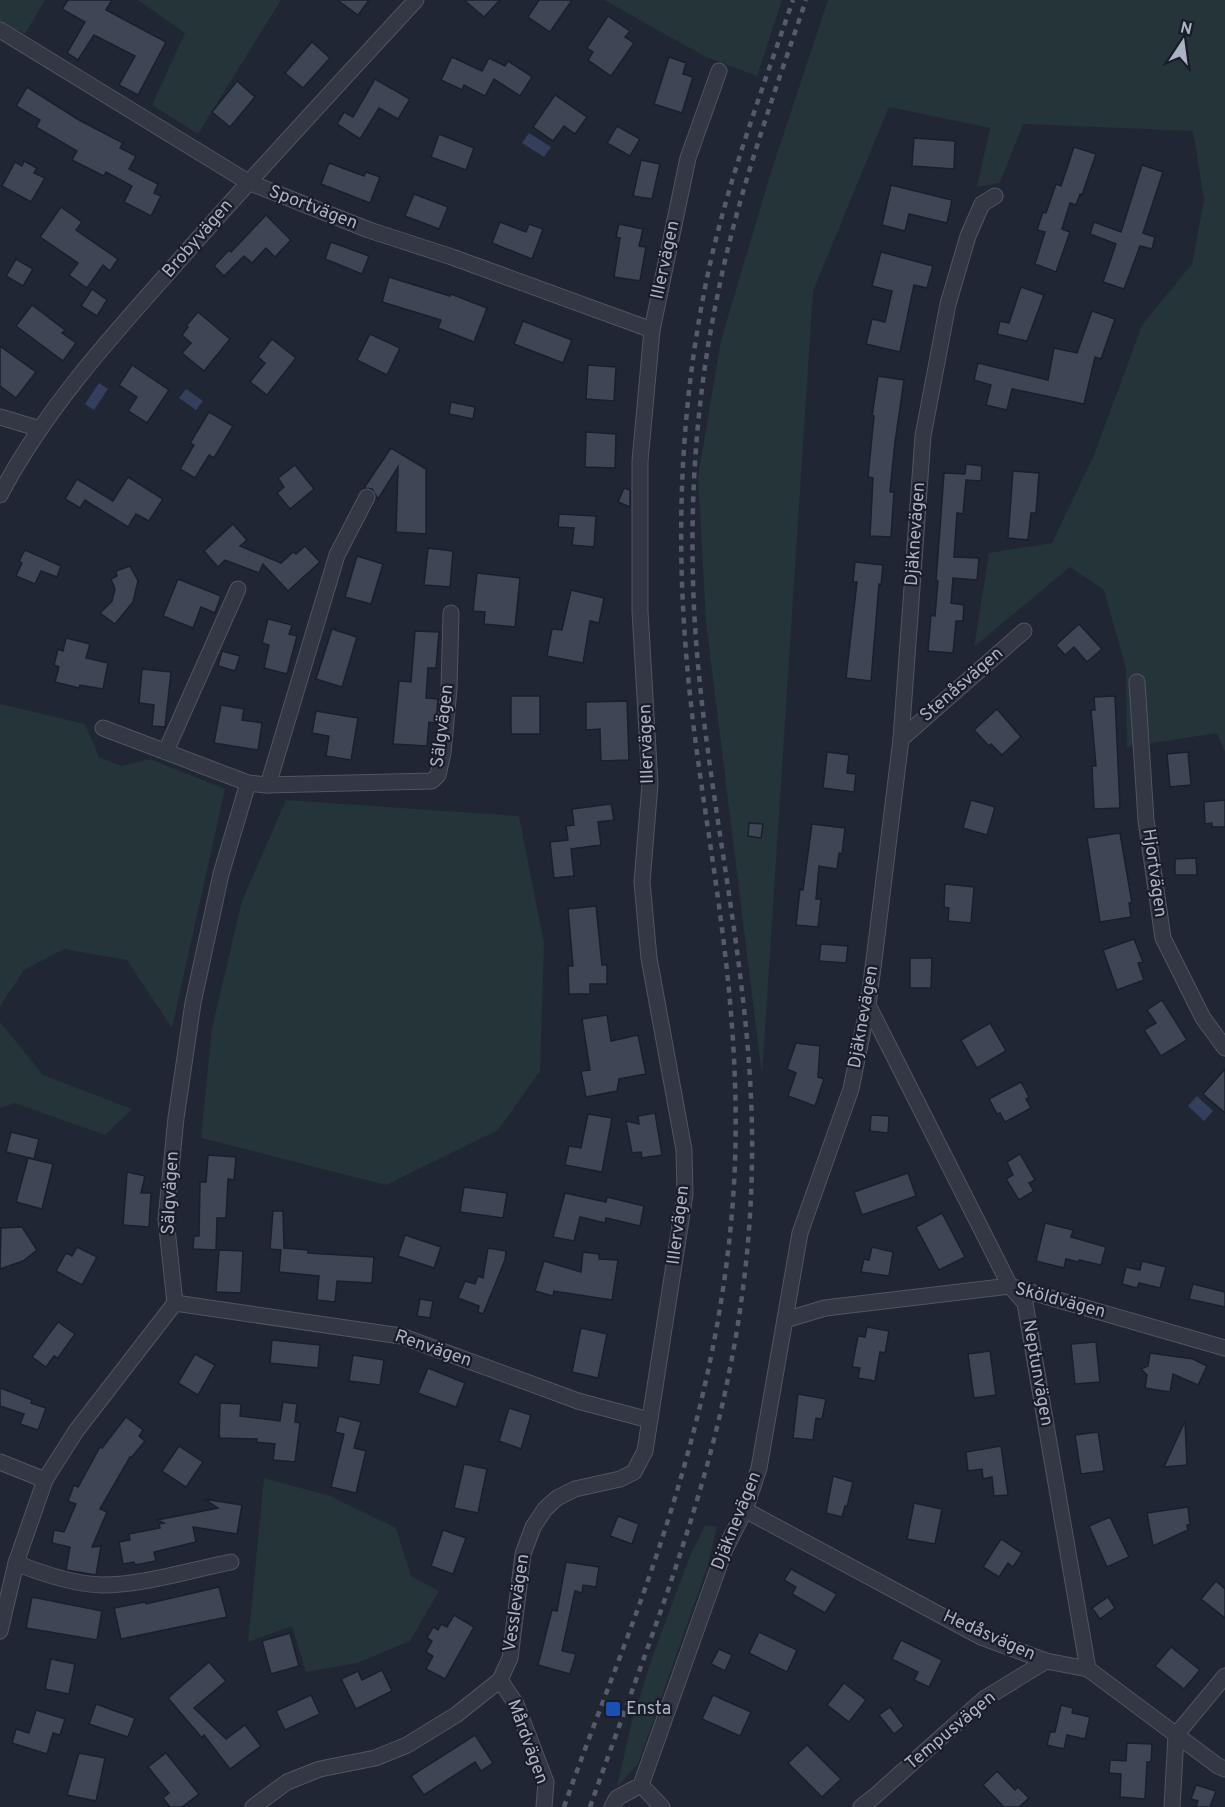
<svg xmlns="http://www.w3.org/2000/svg" width="1225" height="1807" font-family="Overpass,sans-serif">
	<style>
		.green { fill: #243438 }
		.water { fill: #333f5b }
		.building { fill: #3e4555; stroke: #1a1f2b; stroke-width: 1.5 }
		.lines { fill: none; stroke-linecap: round; stroke-linejoin: round }
		.street-casing { stroke: #505563; stroke-width: 17 }
		.street { stroke: #333844; stroke-width: 15 }
		.rail { stroke: #555b6b; stroke-width: 4.5; stroke-dasharray: 6 6; stroke-linecap: butt }
		.transit-dot { fill: #1a4fb4; stroke: #181d29; stroke-width: 2 }
		.labels { text-anchor: middle; dominant-baseline: central; stroke-width: 4.5; stroke-linejoin: round; paint-order: stroke }
		.street-label { font-size: 18px; fill: #acb2c2; stroke: #181d29 }
		.poi-label { font-size: 18px; fill: #acb2c2; stroke: #181d29; text-anchor: start }
	</style>
	<rect width="100%" height="100%" fill="#202634"/>
	<g class="green">
		<path d="M0,0h45l-20,34 -25,-13z"/>
		<path d="M138,0h143l-83,134 -46,-29 33,-72z"/>
		<path d="M604,0h178l-25,76 -51,-19z"/>
		<path d="M828,0h397v752l-8,-19 -90,14 -1,-78 -22,-79 -34,-23 -96,80 15,-94 63,-10 42,-88 48,-130 50,-61 12,-64 -11,-69 -170,-7 -23,59 -23,4 13,-59 -101,-21 -76,184 -51,785 -56,-454 -8,-145 23,-137 51,-171z"/>
		<path d="M0,704l85,20 14,33 22,9 29,-7 75,30 -53,239 -45,-68 -63,-11 -40,21 -24,36z"/>
		<path d="M286,800l233,16 25,127 -4,128 -42,59 -112,55 -185,-47 11,-110 30,-127z"/>
		<path d="M0,1022l43,53 89,34 -27,26 -90,-32 -15,5z"/>
		<path d="M264,1478l66,18 66,32 15,48 28,15 -29,50 -53,22 -51,9 -14,-46 -44,16z"/>
		<path d="M705,1526h12l-9,39 -70,199 -21,23 15,-66 20,-63 38,-102z"/>
	</g>
	<g class="water">
		<path d="M529,133l22,14 -7,10 -22,-14z"/>
		<path d="M99,383l9,6 -14,21 -9,-6z"/>
		<path d="M186,389l17,12 -7,9 -17,-12z"/>
		<path d="M1197,1096l16,15 -9,10 -16,-15z"/>
	</g>
	<g class="building">
		<path d="M68,0h44l-6,10 60,32 -28,53 -19,-10 16,-29 -41,-21 -16,25 -11,-7 18,-31 -23,-13z"/>
		<path d="M337,0h32l-11,15z"/>
		<path d="M464,0h36l-16,17z"/>
		<path d="M539,0h33l-22,32 -22,-15z"/>
		<path d="M608,16l22,15 -5,6 9,6 -23,33 -23,-16 5,-8 -6,-4z"/>
		<path d="M312,42l18,16 -27,30 -18,-15z"/>
		<path d="M452,57l30,14 7,-13 16,8 3,-5 24,16 -12,19 -26,-17 -9,17 -21,-11 -2,5 -21,-10z"/>
		<path d="M669,57l17,6 -3,11 10,3 -11,36 -28,-9z"/>
		<path d="M375,79l35,20 -12,20 -19,-11 -19,31 -23,-15 7,-12 9,5z"/>
		<path d="M237,81l18,16 -25,30 -18,-15z"/>
		<path d="M27,87l52,33 44,23 -3,5 16,8 -7,13 29,15 -4,9 7,3 -10,20 -27,-14 8,-16 -26,-14 -2,4 -32,-16 5,-9 -41,-24 4,-7 -24,-14z"/>
		<path d="M555,95l32,22 -12,17 -11,-8 -11,15 -20,-14z"/>
		<path d="M617,126l23,13 -10,17 -23,-13z"/>
		<path d="M439,134l35,14 -8,22 -35,-13z"/>
		<path d="M914,138l41,3 -1,28 -42,-3z"/>
		<path d="M1074,147l22,7 -14,41 -2,-1 -4,11 -6,-2 -8,26 8,3 -14,40 -21,-8 10,-32 -8,-2 6,-18 3,1 10,-29 5,2z"/>
		<path d="M641,160l19,4 -8,35 -19,-3z"/>
		<path d="M24,161l13,7 -3,5 11,5 -14,24 -29,-16 13,-24 7,4z"/>
		<path d="M329,163l35,13 2,-4 14,5 -10,26 -49,-19z"/>
		<path d="M1142,165l21,7 -20,61 12,4 -3,12 -12,-3 -16,43 -21,-7 13,-38 -26,-10 4,-12 27,10z"/>
		<path d="M891,185l61,15 -5,23 -38,-9 -4,17 -23,-6z"/>
		<path d="M414,194l34,13 -9,22 -34,-13z"/>
		<path d="M61,207l21,15 -6,8 42,29 -8,12 -7,-6 -16,23 -18,-13 9,-12 -38,-26z"/>
		<path d="M266,215l25,25 -16,17 -9,-9 -14,15 -8,-7 -20,20 -10,-10 15,-16 2,2z"/>
		<path d="M500,222l26,10 3,-8 14,5 -11,30 -40,-16z"/>
		<path d="M619,224l24,5 -4,17 7,1 -6,34 -26,-4 6,-39 -4,-1z"/>
		<path d="M331,242l38,14 -7,18 -37,-15z"/>
		<path d="M881,252l52,14 -6,22 -13,-3 -14,67 -34,-8 6,-25 13,3 7,-31 -20,-5z"/>
		<path d="M16,259l17,10 -10,17 -17,-10z"/>
		<path d="M389,277l61,19 1,-2 36,14 -13,34 -36,-14 3,-8 -59,-18z"/>
		<path d="M1021,287l23,8 -17,46 -30,-7 3,-13 9,2z"/>
		<path d="M92,289l15,11 -10,16 -16,-10z"/>
		<path d="M32,305l33,25 -3,3 14,10 -13,18 -47,-35z"/>
		<path d="M1092,311l23,8 -14,40 -6,-2 -11,47 -72,-15 -5,21 -21,-5 5,-20 -17,-5 4,-17 70,17 6,-32 23,5z"/>
		<path d="M198,312l32,27 -26,32 -22,-18 9,-10 -9,-8 6,-8 -2,-1z"/>
		<path d="M523,321l49,19 -9,23 -49,-19z"/>
		<path d="M370,334l30,14 -13,27 -30,-15z"/>
		<path d="M272,339l24,19 -29,37 -17,-13 15,-19 -7,-6z"/>
		<path d="M0,346l36,26 -20,26 -16,-12z"/>
		<path d="M132,365l37,25 -22,33 -19,-12 9,-14 -18,-12z"/>
		<path d="M588,365l28,2 -2,34 -28,-2z"/>
		<path d="M878,376l26,4 -9,62 -5,50h4l-3,45 -21,-1 3,-58 -5,-1 6,-61h-2z"/>
		<path d="M451,402l24,5 -2,12 -24,-5z"/>
		<path d="M209,412l24,14 -19,32 -5,-3 -14,23 -15,-9 14,-24 -4,-2z"/>
		<path d="M586,432l30,2 -1,34 -30,-1z"/>
		<path d="M391,448l35,21v65l-30,-2 2,-65 -20,32 -6,-10 -8,-1z"/>
		<path d="M966,464l16,2 -1,15 -15,-1 -3,34 -6,-1 -3,44 25,1 -2,22 -24,-2 -2,25 13,2 -1,16h-7l-3,32 -25,-2 3,-36 4,1 3,-35h-2l8,-108 21,1z"/>
		<path d="M295,465l19,24 -24,20 -13,-16 7,-6 -6,-9z"/>
		<path d="M1013,471l26,2 -3,40h-5l-3,27 -20,-2z"/>
		<path d="M128,477l35,22 -14,22 -13,-7 -8,13 -43,-27 -5,8 -15,-9 12,-20 36,22z"/>
		<path d="M624,488l6,2v17l-12,-5z"/>
		<path d="M559,514l37,2 -2,31 -22,-2 2,-17 -16,-1z"/>
		<path d="M233,524l14,16 -7,6 41,17 12,-11 3,2 9,-8 15,16 -32,29 -25,-27 -4,9 -34,-13 -7,7 -14,-16z"/>
		<path d="M428,548l25,3 -3,36 -26,-2z"/>
		<path d="M25,550l36,16 -4,11 -16,-6 -6,13 -19,-8 6,-13 -3,-2z"/>
		<path d="M357,556l26,8 -12,40 -26,-7z"/>
		<path d="M855,562l28,3 -2,20 -2,-1 -8,97 -25,-3 11,-96h-4z"/>
		<path d="M130,566l8,15 -5,21 -18,22 -15,-11 12,-12 3,-12 -4,-10 6,-3 -1,-5z"/>
		<path d="M477,573l43,5 -5,49 -31,-3 1,-12 -12,-1z"/>
		<path d="M178,579l43,17 -6,17 -14,-6 -8,21 -30,-12z"/>
		<path d="M571,590l33,8 -5,25 -9,-2 -7,42 -36,-7 5,-27 10,1z"/>
		<path d="M268,619l24,6 -3,9 8,2 -10,38 -23,-6 5,-23 -7,-2z"/>
		<path d="M1079,624l23,25 -15,13 -13,-15 -9,8 -9,-10z"/>
		<path d="M332,629l25,8 -15,50 -26,-8z"/>
		<path d="M415,631l24,1 -3,36h-8l-2,30 12,1 -2,24 -7,-1 -2,24 -34,-2 6,-63 12,1z"/>
		<path d="M66,638l24,6 -4,14 22,5 -5,26 -23,-4 -1,3 -24,-6 4,-15 -5,-2 4,-16 5,2z"/>
		<path d="M222,651l18,5 -5,15 -17,-5z"/>
		<path d="M142,669l29,3 -6,55 -13,-1 2,-21 -15,-2z"/>
		<rect x="511" y="696" width="29" height="38"/>
		<path d="M1115,696l5,112 -26,1 -2,-43h4l-5,-56h4l-1,-13z"/>
		<path d="M627,701l2,59 -28,1 -1,-32 -14,1v-28z"/>
		<path d="M221,705l23,4 -2,11 20,3 -4,27 -44,-7z"/>
		<path d="M997,709l24,28 -19,18 -11,-11 -2,2 -15,-16z"/>
		<path d="M316,711l42,7 -7,42 -25,-4 3,-20 -17,-3z"/>
		<path d="M827,752l22,3 -2,18 9,1 -2,18 -31,-4z"/>
		<path d="M1188,752l3,33 -21,2 -3,-33z"/>
		<path d="M971,800l24,7 -8,28 -24,-7z"/>
		<path d="M1225,800v27h-13v-4l-7,1 -1,-22z"/>
		<path d="M611,804l3,16 -16,2 3,23 -30,4 3,27 -20,2 -4,-36 18,-2 -2,-14 8,-1 -2,-16z"/>
		<path d="M749,823l14,1 -2,14 -13,-2z"/>
		<path d="M812,824l33,4 -3,26 -3,-1 -2,16 -18,-3 -3,33h5l-3,28 -22,-2 4,-36 3,1z"/>
		<path d="M1120,833l12,70h-3l2,14 -31,5 -13,-84z"/>
		<path d="M1196,858l1,17h-22v-16z"/>
		<path d="M945,884l29,3 -3,36 -23,-2 1,-13 -5,-1z"/>
		<path d="M596,906l6,59h5v19h-17v10h-21l-1,-28h5l-5,-57z"/>
		<path d="M1134,939l9,23 -5,1 6,17 -27,10 -14,-40z"/>
		<path d="M821,944l27,2 -2,17 -27,-2z"/>
		<path d="M910,958h22l-1,30h-21z"/>
		<path d="M1162,1000l25,40 -26,16 -17,-26 12,-7 -9,-13z"/>
		<path d="M607,1015l4,26 27,-6 8,39 -27,5 -2,12 -31,6 -5,-26 9,-1 -8,-51z"/>
		<path d="M990,1023l16,28 -29,17 -16,-28z"/>
		<path d="M796,1043l24,3 -2,31 6,2 -9,27 -27,-10 8,-23 -9,-4z"/>
		<path d="M1225,1069v44l-22,-19z"/>
		<path d="M1021,1082l8,15 -3,2 5,9 -26,14 -5,-9 -3,1 -8,-15z"/>
		<path d="M655,1113l7,42 -20,3 -1,-6 -9,1 -6,-32 13,3 -1,-8z"/>
		<path d="M588,1114l24,4 -10,54 -37,-7 4,-19 12,2z"/>
		<path d="M871,1115l18,1 -1,17 -18,-2z"/>
		<path d="M11,1132l28,7 -5,20 -28,-7z"/>
		<path d="M1020,1154l15,26 -6,3 5,8 -15,9 -13,-21 7,-4 -6,-13z"/>
		<path d="M208,1155l28,2 -2,23 -6,-1 -2,39h-9l-1,32 -23,-1 1,-13h5l1,-54h6z"/>
		<path d="M28,1158l25,6 -11,45 -26,-7z"/>
		<path d="M127,1172l18,4 -4,17h10l-2,34 -26,-2z"/>
		<path d="M908,1173l8,23 -54,19 -8,-23z"/>
		<path d="M464,1187l43,6 -4,25 -43,-6z"/>
		<path d="M565,1193l41,9 1,-5 37,9 -4,20 -34,-8 -1,5 -25,-6 -6,24 -21,-4z"/>
		<path d="M273,1211h10l1,37 24,2v3l66,4 -2,26 -35,-2 -2,21 -18,-2 2,-24 -40,-4 2,-22 -11,-1z"/>
		<path d="M942,1213l23,44 -26,13 -23,-43z"/>
		<path d="M1045,1223l28,7 -2,7 35,10 -5,18 -22,-5v2l-13,-3 -2,9 -28,-7z"/>
		<path d="M22,1227l15,23 -14,11 -23,8 1,-41z"/>
		<path d="M405,1235l36,12 -7,21 -36,-12z"/>
		<path d="M77,1247l20,10 -15,28 -26,-14 10,-18 6,3z"/>
		<path d="M872,1247l21,5 -4,24 -28,-4 3,-13 5,1z"/>
		<path d="M488,1248l18,3 -1,9 -22,54 -5,-2 1,-6 -21,-8 7,-17 10,3 3,-8 5,2z"/>
		<path d="M219,1250l24,1 -2,42 -25,-1z"/>
		<path d="M583,1252l16,2v5l19,1 -6,40 -58,-9 -1,5 -18,-5 9,-30 37,11z"/>
		<path d="M1142,1261l24,6 -6,21 -21,-5 -2,5 -15,-4 4,-17 14,3z"/>
		<path d="M1193,1284l32,8v15l-36,-8z"/>
		<path d="M420,1299l13,2 -3,17 -13,-2z"/>
		<path d="M58,1322l17,12 -17,24 -4,-2 -8,11 -14,-10z"/>
		<path d="M867,1327l22,4 -4,22 -5,-1 -5,29 -17,-3 2,-10 -8,-1 6,-31 7,1z"/>
		<path d="M581,1328l26,6 -9,44 -26,-6z"/>
		<path d="M272,1340l48,5 -2,23 -48,-5z"/>
		<path d="M1096,1342l4,40 -25,2 -4,-40z"/>
		<path d="M990,1351l6,44 -22,3 -6,-44z"/>
		<path d="M1150,1353l43,6 14,7 -9,19 -25,-11 -3,18 -25,-4 2,-13 -6,-6 7,-3z"/>
		<path d="M195,1354l20,11 -17,30 -20,-12z"/>
		<path d="M353,1355l31,5 -4,25 -31,-4z"/>
		<path d="M428,1368l37,15 -9,24 -38,-14z"/>
		<path d="M0,1388l32,12 -1,3 15,5 -8,22 -18,-6 4,-10 -24,-8z"/>
		<path d="M798,1394l28,5 -4,20 -6,-1 -3,22 -20,-2z"/>
		<path d="M283,1402l14,2 -2,18 5,1 -5,39 -22,-2 2,-16 -19,-2 1,-3 -38,-1 1,-3 -1,2 1,-34 21,1 -1,12 40,5z"/>
		<path d="M509,1408l22,7 -10,34 -22,-8z"/>
		<path d="M339,1416l22,6 -7,26 12,3 -10,42 -25,-6 13,-53 -9,-2z"/>
		<path d="M126,1417l17,13 -4,6 6,5 -14,17 -1,-1 -30,52 7,3 -15,35 9,-1 -5,29 -30,-5 4,-23 -18,-4 2,-13 10,2 12,-28 -8,-3 6,-16 4,2 22,-40 2,1z"/>
		<path d="M1185,1421l2,44 -23,2z"/>
		<path d="M1098,1432l6,39 -23,3 -6,-39z"/>
		<path d="M179,1446l24,16 -17,25 -24,-16z"/>
		<path d="M1001,1446l7,49 -14,1 -2,-19 -9,2 -1,-10 -14,2 -2,-19z"/>
		<path d="M464,1464l23,5 -9,44 -24,-5z"/>
		<path d="M833,1476l20,6 -6,25 -2,-1 -3,11 -16,-4z"/>
		<path d="M204,1499l38,6 -5,29 -44,-7 3,15 -42,10 2,9 -21,4 -1,-3 -11,2 -4,-22 11,-2 -1,-6 31,-6 -1,-4 5,-1 -7,-3 61,-12z"/>
		<path d="M914,1503l28,6 -7,35 -28,-5z"/>
		<path d="M1188,1507l2,18h-3l1,5 -35,16 -6,-33z"/>
		<path d="M618,1516l21,8 -7,20 -22,-8z"/>
		<path d="M1110,1517l19,40 -22,10 -18,-41z"/>
		<path d="M443,1530l23,8 -13,36 -22,-8z"/>
		<path d="M1001,1539l21,14 -9,14 -5,-4 -9,14 -16,-10z"/>
		<path d="M566,1562l33,5 -3,20 -13,-2 -1,8 -7,-2 -13,60 14,3 -6,20 -32,-9 14,-55 5,1z"/>
		<path d="M791,1569l46,25 -12,19 -33,-19 4,-7 -12,-7z"/>
		<path d="M1216,1581l9,8v29l-24,-19z"/>
		<path d="M219,1587l8,30 -106,22 -7,-31 31,-6 1,2z"/>
		<path d="M32,1597l70,14 -5,29 -71,-12z"/>
		<path d="M1108,1597l7,11 -15,11 -8,-11z"/>
		<path d="M454,1615l20,12 -29,52 -19,-10 7,-13 -7,-4 6,-11 -5,-3 6,-11 5,3 3,-6 6,3z"/>
		<path d="M759,1632l38,18 -10,22 -38,-19z"/>
		<path d="M290,1633l9,33 -28,8 -9,-33z"/>
		<path d="M901,1640l41,20 -13,27 -15,-7 4,-8 -26,-13z"/>
		<path d="M1171,1647l29,23 -16,19 -29,-23z"/>
		<path d="M719,1649l13,6 -7,16 -14,-7z"/>
		<path d="M51,1659l24,5 -6,30 -24,-5z"/>
		<path d="M209,1662l17,19 -32,27 32,31 19,-14 16,21 -31,23 -26,-34 -2,3 -34,-40z"/>
		<path d="M382,1670l10,21 -36,18 -15,-30 17,-8 4,9z"/>
		<path d="M844,1683l22,17 -17,22 -22,-17z"/>
		<path d="M311,1695l9,19 -35,16 -9,-19z"/>
		<path d="M713,1695l38,17 -11,24 -38,-17z"/>
		<path d="M96,1704l39,14 -7,19 -39,-13z"/>
		<path d="M1061,1705l12,3 -1,5 18,4 -5,22 -18,-4 -3,14 -17,-4 3,-13h5z"/>
		<path d="M890,1707l14,19 -10,8 -15,-19z"/>
		<path d="M36,1710l29,9 -5,16 -7,-2 -6,21 -35,-11 4,-14 13,4z"/>
		<path d="M475,1735l18,28 -12,8 -6,-9 -51,33 -13,-19z"/>
		<path d="M1127,1743l25,1 -1,18h-4l-2,37 -25,-2 1,-23 -12,-1 1,-13 16,1z"/>
		<path d="M807,1745l34,34 -19,18 -34,-34z"/>
		<path d="M79,1753l26,5 -9,43 -29,-6z"/>
		<path d="M166,1753l33,41 -17,13h-12l-7,-9 6,-5 -21,-26z"/>
		<path d="M997,1771l18,19 3,-3 11,11 -10,9h-15l-21,-22z"/>
		<path d="M1196,1785l20,6 -6,16h-14l2,-6 -7,-2z"/>
	</g>
	<g class="lines">
		<g class="street-casing">
			<g id="street">
				<path d="M0,30l248,152 121,48 83,27 200,73"/>
				<path d="M0,417l40,12"/>
				<path d="M0,495c45,-86 111,-158 175,-230 79,-90 160,-177 241,-265"/>
				<path d="M1137,682l9,138 17,118 40,80 22,30"/>
				<path d="M103,728l145,55 18,2 166,-4 6,-6 5,-22 6,-64 2,-76"/>
				<path d="M901,739l123,-108"/>
				<path d="M166,751l72,-162"/>
				<path d="M268,785l69,-230 30,-58"/>
				<path d="M868,1005l142,281 15,17 63,366"/>
				<path d="M175,1303l226,33 177,65 71,19"/>
				<path d="M785,1320l40,-12 185,-22 215,62"/>
				<path d="M0,1462l45,18"/>
				<path d="M745,1510l236,127 65,24 42,8 130,97 7,3"/>
				<path d="M16,1563c27,11 56,21 86,22 41,0 88,-15 129,-23"/>
				<path d="M0,1631l16,-68 29,-83 31,-49 99,-128 -9,-84 10,-101 17,-115 28,-129 27,-91"/>
				<path d="M500,1680l16,24 30,78 -2,25"/>
				<path d="M641,1785l21,22"/>
				<path d="M253,1807l34,-25 33,-13 55,-11 32,-13 49,-30 44,-35 10,-22 13,-104 10,-27 12,-18 12,-11 18,-9 45,-10 14,-7 11,-21 40,-257 -1,-44 -35,-192 -7,-76 8,-98 -10,-173v-150l12,-131 36,-172 31,-87"/>
				<path d="M612,1807l5,-9 24,-13 84,-236 20,-39 14,-42 41,-235 51,-144 17,-84 7,-53 26,-213 22,-303 25,-132 20,-68 14,-32 13,-8"/>
				<path d="M861,1807l14,-11 109,-97 62,-38"/>
				<path d="M1172,1807l4,-72 49,-59"/>
			</g>
		</g>
		<use href="#street" class="street"/>
		<g class="rail">
			<path d="M564,1807c31,-88 67,-174 96,-262 41,-124 70,-251 75,-382 3,-84 -4,-168 -15,-250 -11,-83 -26,-166 -33,-249 -11,-124 -7,-248 17,-371 19,-100 56,-197 89,-293"/>
			<path d="M590,1807c45,-128 97,-255 129,-388 20,-84 32,-171 33,-257 3,-187 -49,-369 -58,-554 -5,-106 2,-211 24,-315 20,-100 55,-196 88,-293"/>
		</g>
	</g>
	<rect class="transit-dot" x="605" y="1701" width="16" height="16" rx="3"/>
	<g class="labels">
		<g class="street-label">
			<text transform="translate(313 208) rotate(21)">Sportvägen</text>
			<text transform="translate(198 239) rotate(-49)">Brobyvägen</text>
			<text transform="translate(666 260) rotate(-78)">Illervägen</text>
			<text transform="translate(916 534) rotate(-86)">Djäknevägen</text>
			<text transform="translate(962 685) rotate(-41)">Stenåsvägen</text>
			<text transform="translate(443 726) rotate(-83)">Sälgvägen</text>
			<text transform="translate(647 744) rotate(-92)">Illervägen</text>
			<text transform="translate(1154 873) rotate(82)">Hjortvägen</text>
			<text transform="translate(864 1017) rotate(-80)">Djäknevägen</text>
			<text transform="translate(171 1193) rotate(-87)">Sälgvägen</text>
			<text transform="translate(679 1225) rotate(-83)">Illervägen</text>
			<text transform="translate(1060 1301) rotate(15)">Sköldvägen</text>
			<text transform="translate(433 1349) rotate(19)">Renvägen</text>
			<text transform="translate(1037 1373) rotate(80)">Neptunvägen</text>
			<text transform="translate(737 1521) rotate(-68)">Djäknevägen</text>
			<text transform="translate(517 1603) rotate(-82)">Vesslevägen</text>
			<text transform="translate(989 1636) rotate(24)">Hedåsvägen</text>
			<text transform="translate(951 1731) rotate(-40)">Tempusvägen</text>
			<text transform="translate(527 1742) rotate(70)">Mårdvägen</text>
		</g>
		<g class="poi-label">
			<text x="626" y="1709">Ensta</text>
		</g>
	</g>
	<g transform="translate(1183 42) rotate(13)" stroke="#181d29" stroke-width="4.5" paint-order="stroke">
	<path d="M0-4.5L10 22L0 15L-10 22Z" fill="#acb2c2"/>
	<text y="-9" font-size="16" font-weight="bold" text-anchor="middle" fill="#acb2c2">N</text>
	</g>
</svg>
